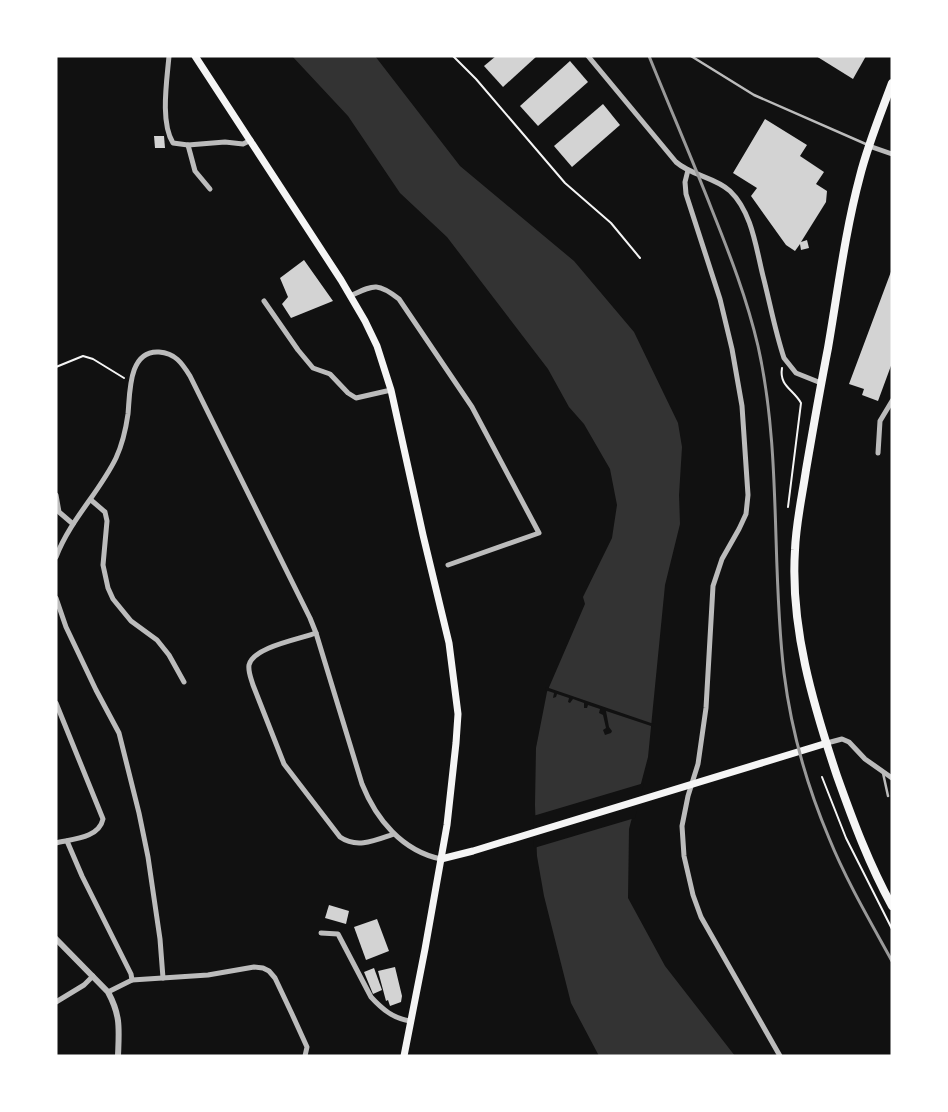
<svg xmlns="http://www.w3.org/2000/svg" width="948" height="1112" font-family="Quicksand,sans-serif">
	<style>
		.water { fill: #333 }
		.pier { fill: #111 }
		.building { fill: #d3d3d3 }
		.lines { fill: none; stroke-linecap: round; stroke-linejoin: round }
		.path { stroke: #f5f5f5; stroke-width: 2 }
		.service { stroke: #bcbcbc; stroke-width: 2.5 }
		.minor { stroke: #bcbcbc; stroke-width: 5 }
		.tertiary { stroke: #bcbcbc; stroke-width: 6 }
		.secondary { stroke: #f5f5f5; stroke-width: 7 }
		.primary { stroke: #f5f5f5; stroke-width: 8 }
		.rail { stroke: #9a9a9a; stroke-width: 3 }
	</style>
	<rect width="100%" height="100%" fill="#111"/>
	<path class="water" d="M292,56h83l85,110 114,95 60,71 44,91 4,24 -3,48 1,29 -15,61 -17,172 -19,72 -1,69 37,68 70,90h-136l-28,-53 -27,-107 -7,-40 -2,-51 1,-57 11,-56 38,-88 -2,-7 29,-59 5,-33 -7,-36 -26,-45 -15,-17 -21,-38 -101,-132 -47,-44 -52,-77z"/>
	<g class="pier">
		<path d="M546,687l108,37v3l-48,-16 3,16 3,4 -1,2 -6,2 -2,-5 3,-2 -3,-13 -4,-2 1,-4 -12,-4 -1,3h-3v-5l-11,-4 -3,4 -2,-1 1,-4 -12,-4 -1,3 -3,1 1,-5 -9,-3z"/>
		<path d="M644,783l-9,35 -101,30 -1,-32z"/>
	</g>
	<g class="building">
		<path d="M496,56h41l-34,31 -19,-21z"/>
		<path d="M816,56h50l-13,23z"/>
		<path d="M570,61l18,21 -50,44 -18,-20z"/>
		<path d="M603,104l17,21 -48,42 -18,-21z"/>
		<path d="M765,119l42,26 -7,11 24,16 -8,12 11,7 -1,11 -25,40 6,-2 2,8 -8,2 -1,-6 -5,7 -9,-6 -35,-49 6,-8 -24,-15z"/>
		<path d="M154,136h10l1,12h-10z"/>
		<path d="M304,260l29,41 -42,17 -9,-14 6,-7 -8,-19z"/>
		<path d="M892,269v94l-14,38 -16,-6 2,-6 -15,-5z"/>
		<path d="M329,905l20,6 -3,13 -21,-6z"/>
		<path d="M377,919l12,32 -23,9 -12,-33z"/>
		<path d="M395,967l7,29 -1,6 -11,4 -2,-6 -2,1 -8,-30z"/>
		<path d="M374,968l8,22 -9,4 -9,-22z"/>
	</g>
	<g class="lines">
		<g class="path">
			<path d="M453,56l23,23 89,104 46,40 29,35"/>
			<path d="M56,367l27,-11 10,3 31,19"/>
			<path d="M782,368c-3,18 11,21 19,35l-13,104"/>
			<path d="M822,777l24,61 46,91"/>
		</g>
		<g class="service">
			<path d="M691,56l63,39 114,50"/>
			<path d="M883,773l5,23"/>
		</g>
		<g class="minor">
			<path d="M169,56c-2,24 -9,66 4,87l15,2 37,-3 18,2 8,-4"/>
			<path d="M588,56l88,106c16,14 39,15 54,29 22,21 26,57 33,85 7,27 12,55 21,82l12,15 25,10"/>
			<path d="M188,145l7,26 15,18"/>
			<path d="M869,146l23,8"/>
			<path d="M688,170l-3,12 1,12 34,105 12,50 10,57 6,89 -2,19 -7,15 -17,30 -9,27 -7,122 -8,56 -10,32 -6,30 2,30 9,39 8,22 79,139"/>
			<path d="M350,296c24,-11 27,-14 49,3l73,108 67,126 -91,32"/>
			<path d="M264,301l34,49 15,18 17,6 18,19 8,5 35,-8"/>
			<path d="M878,453l2,-32 12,-20"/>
			<path d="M56,495l3,17 14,12"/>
			<path d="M91,500l14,12 2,9 -4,44 5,23 5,11 18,22 26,19 12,15 15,27"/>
			<path d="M56,557c14,-37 43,-64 60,-99 6,-13 10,-30 12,-44 2,-20 0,-64 31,-62 16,1 23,11 31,24l120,242 6,15 46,151c14,35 40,67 79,75"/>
			<path d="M56,598l10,29 30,63 23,43 20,80 9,44 12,82 3,39"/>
			<path d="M316,633c-16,6 -63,14 -67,32 -1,7 2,13 4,20l31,79 56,73c17,12 36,3 54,-3"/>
			<path d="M56,703l47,116c-4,19 -30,20 -47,24"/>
			<path d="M827,743l15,-4 7,3 16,17 27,19"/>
			<path d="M67,841l15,35 49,98 1,6"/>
			<path d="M321,933l17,1 33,63c12,13 22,21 39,24"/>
			<path d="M108,992l24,-12 76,-5 46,-8 9,1 6,3 6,7 17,36 15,33 -2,9"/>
			<path d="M56,1002l28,-17 9,-9"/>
		</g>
		<path class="tertiary" d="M56,939l52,53c13,24 11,37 10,64"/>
		<g class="secondary">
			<path d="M195,56l146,224 24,41 12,25 14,44 32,145 26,108 9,71 -2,29 -9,82 -22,124 -21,107"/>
			<path d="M441,859l32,-8 354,-108"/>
		</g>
		<path class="primary" d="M892,83c-11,30 -24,61 -32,93 -15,56 -22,114 -32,172 -8,41 -15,81 -22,122 -4,27 -10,53 -11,80 -5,77 18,154 42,226 16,45 32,88 55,130"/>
		<path class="rail" d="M649,56c21,52 43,103 63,154 18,45 35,89 46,136 24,107 13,219 26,327 7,56 23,113 45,165 17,42 41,83 63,123"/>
	</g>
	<rect width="948" height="1112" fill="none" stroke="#ffffff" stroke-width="115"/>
</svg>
